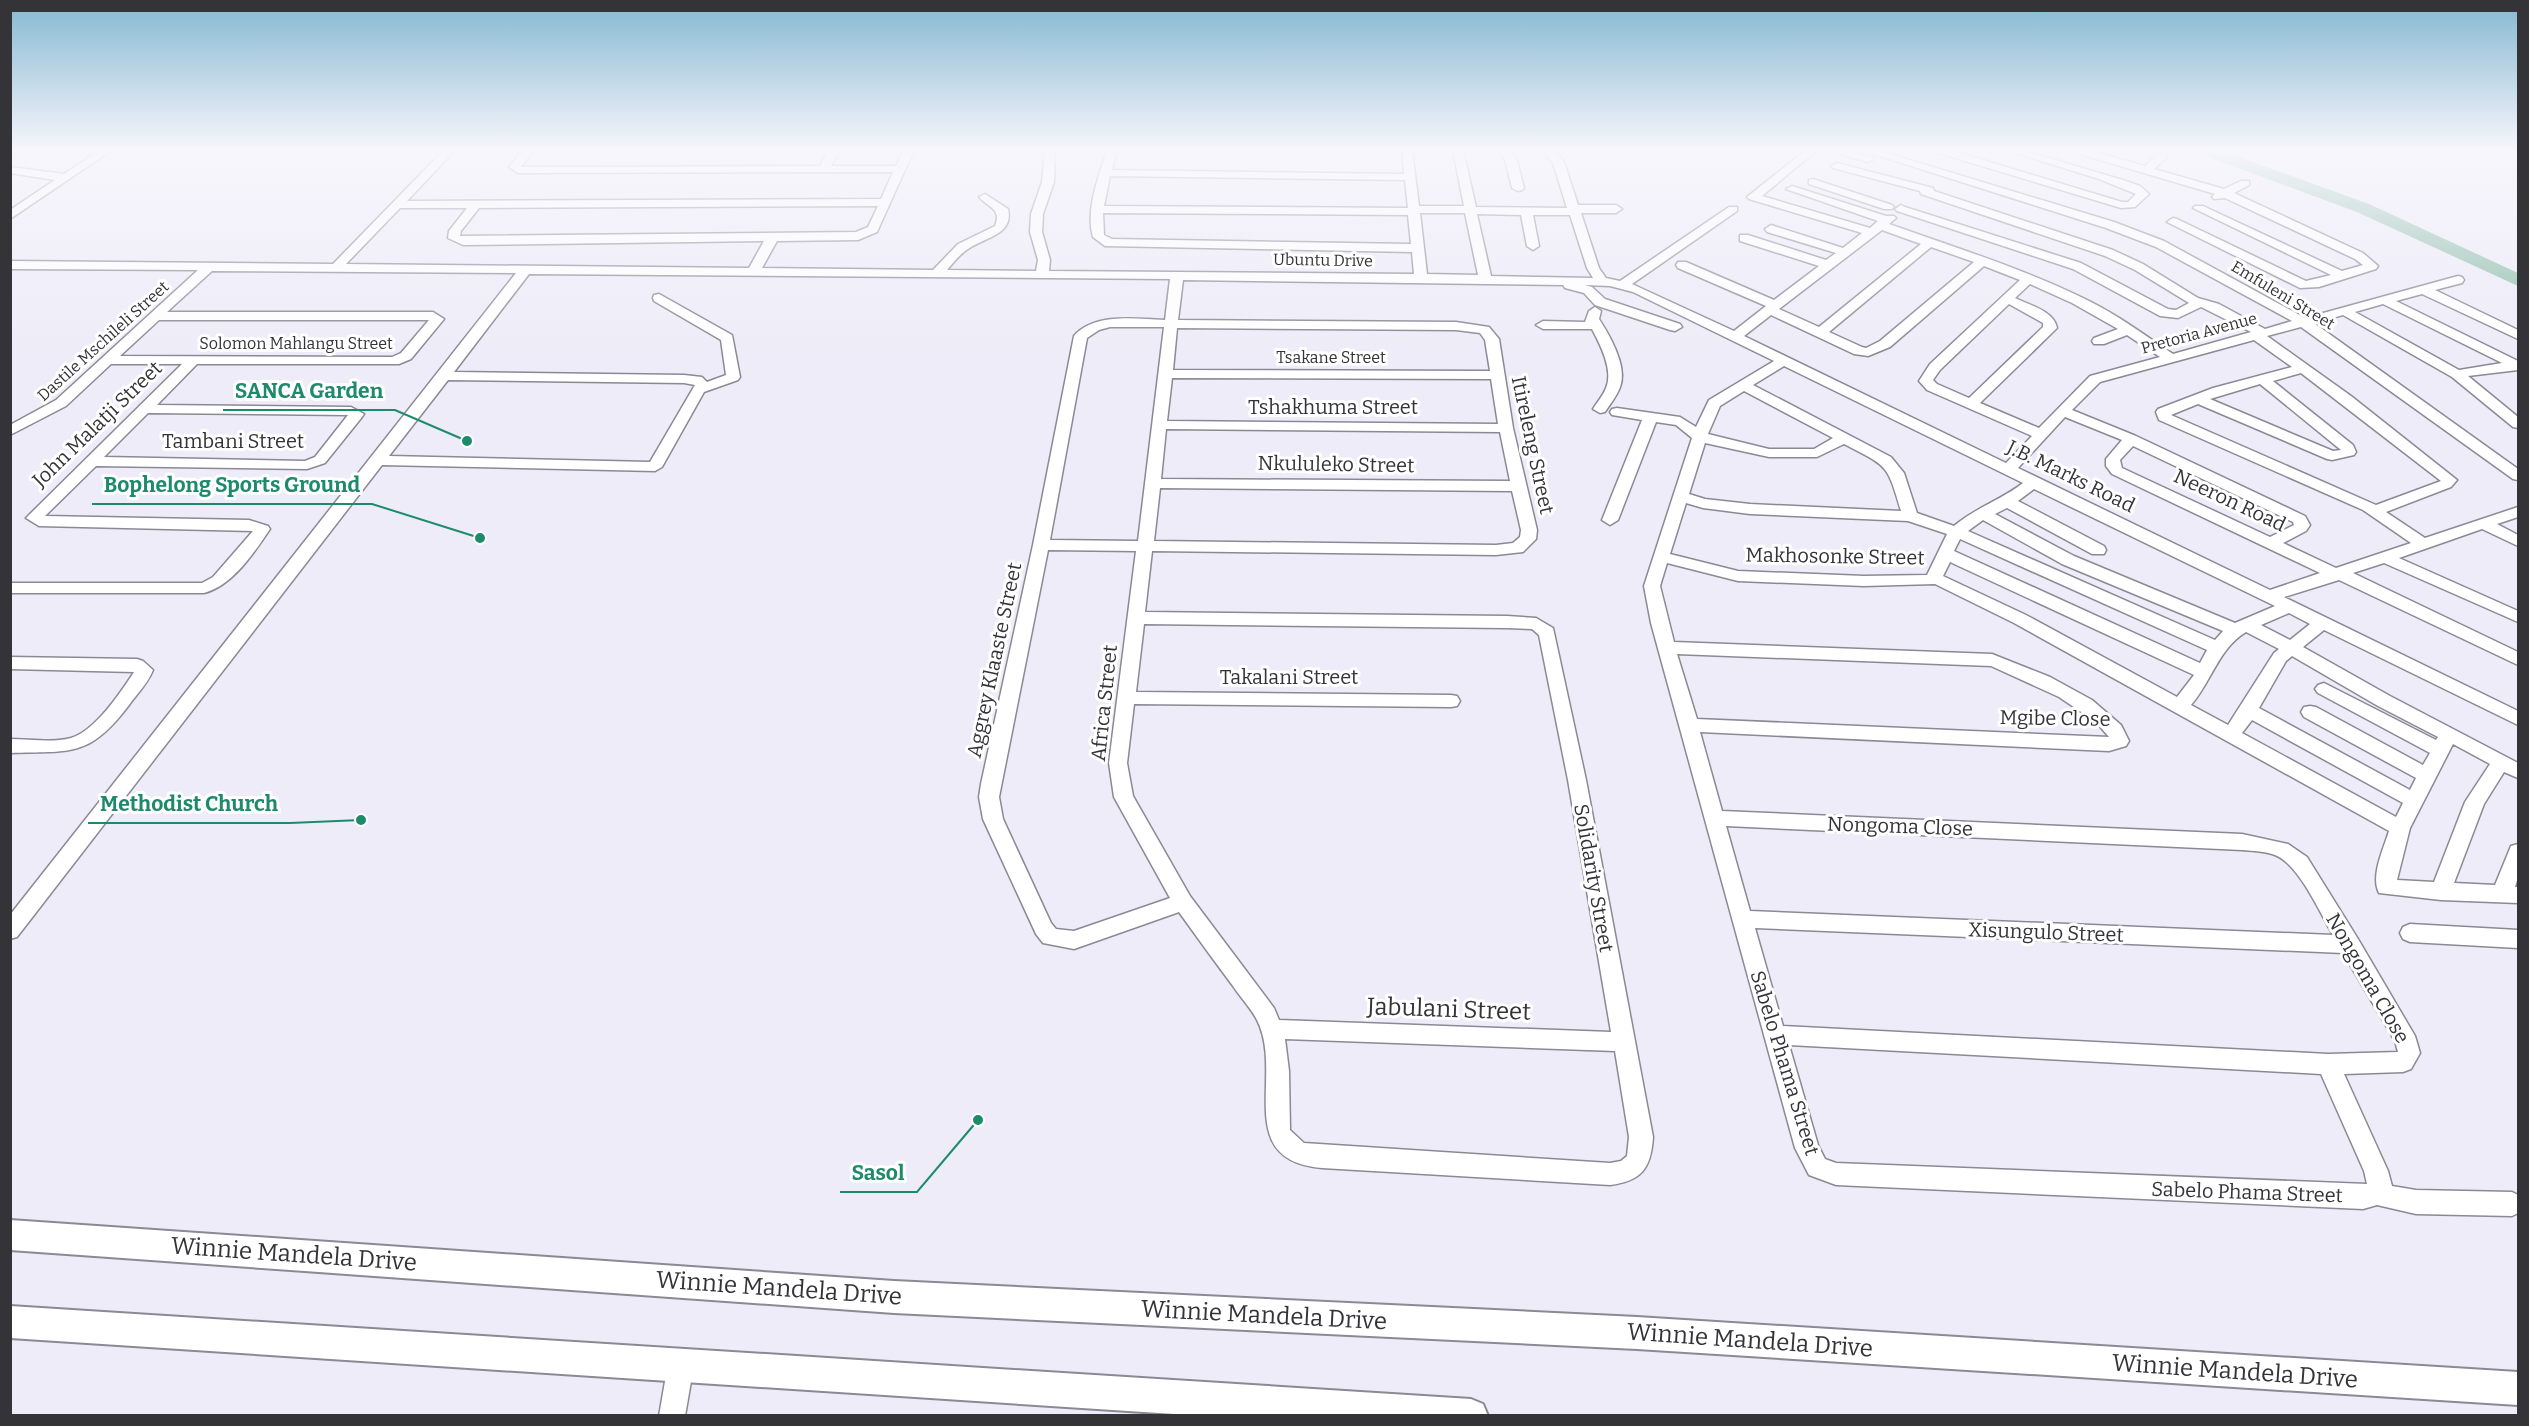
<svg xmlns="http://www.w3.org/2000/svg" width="2529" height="1426" font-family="Bitter,serif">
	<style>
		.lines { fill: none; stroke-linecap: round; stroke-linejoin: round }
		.river { fill: #8fbeab; fill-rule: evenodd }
		.minor-casing { stroke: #8a8994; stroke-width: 3 }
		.major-casing { stroke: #8a8994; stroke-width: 4 }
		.minor { fill: #fff; fill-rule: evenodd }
		.major { fill: #fff; fill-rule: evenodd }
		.labels { text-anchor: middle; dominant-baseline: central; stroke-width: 6; stroke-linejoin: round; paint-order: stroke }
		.far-street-label { font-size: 16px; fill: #343338; stroke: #fff }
		.street-label { font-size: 20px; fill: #343338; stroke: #fff }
		.near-street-label { font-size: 24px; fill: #343338; stroke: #fff }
		.leader { fill: none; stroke: #1d8b6a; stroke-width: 2 }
		.callout-dot { fill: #1d8b6a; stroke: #fff; stroke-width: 2 }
		.callout-label { font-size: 21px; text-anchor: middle; font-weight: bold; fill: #1d8b6a; stroke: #fff; stroke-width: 6; stroke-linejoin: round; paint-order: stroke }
	</style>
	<rect width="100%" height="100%" fill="#edecf8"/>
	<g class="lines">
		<path class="river" d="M2196,150h23l150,54 149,69v13l-161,-74 -159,-59z"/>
		<g class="minor-casing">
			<g id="minor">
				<path d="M100,150h12l-102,69v-9l45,-30 -45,-7v-6l54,7z"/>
				<path d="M444,150h11l-48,51 474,-2 12,-27 -375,1 -9,-6 14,-17h11l-13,17 299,-1 9,-16h10l-8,16h65l8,-16h10l-37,82 -19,8 -81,1 -15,27 171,2 25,-26 37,-18c7,-17 -6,-18 -16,-29l6,-3 23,15c6,26 -23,28 -40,40 -8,5 -15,14 -21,21l89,1 2,-11 -8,-28 1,-18 11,-32 3,-32h10l-1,32 -11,32 -1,18 8,28 -1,11 365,3 -2,-22 -307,-6 -12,-9c-8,-27 6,-61 14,-87h10l-5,20 292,4 -2,-24h10l7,56h45l-11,-56h10l13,57 91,1 -14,-45 -10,-13h11l10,12 14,43h38l6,4 -6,4h-35l18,55 7,10 14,3 109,-74h8v4l-105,73 102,47 32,-25 -88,-38 -2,-3 2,-3h8l88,38 45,-34 -79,-25v-6h8l78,25 10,-7 -69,-21 -2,-3 6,-4 72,23 19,-15 -113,-34 -2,-2 59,-47h11l-55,46 108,32 8,-7 -92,-32 6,-3 94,30h8l2,2 -7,6c65,23 132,44 194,74 32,15 60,36 90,56l78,-22 -50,-25 -23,11 -18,-2 -87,-47 -176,-58 -2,-2 6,-4 4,2 176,56 87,46 8,1 13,-7 -54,-33 -30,-14 -184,-62 -1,-3 -87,-23 -2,-2 6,-3 96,25 1,3 179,59 30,14 55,34 21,6 46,25 27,-8 -136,-74 -50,-19 -245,-78h16l237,72 50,19 141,77 153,-42 4,1 2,3 -2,3 -27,7 83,40v9l-96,-45 -26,7 122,60v9l-50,6 50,41v11l-5,-1 -61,-50 -109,-62 -29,8 204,146v11l-5,-1 -212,-152 -34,9 84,60 106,84 -6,7 -65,25 39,26 93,-31v10l-21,7 21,11v11l-36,-17 -83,29 119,53v11l-134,-59 -31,10 165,79v13l-179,-85 -55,17 234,114v14l-194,-95 -21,17 87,49 128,67v15l-14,-6 -20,32 -30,79 41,2 16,-39 7,-2v33l-3,10h3v16l-77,-3 -62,-7c-9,-17 5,-45 10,-62l-375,-208 -79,-39 -71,2 -126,-5 -71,-18 -7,23 14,56 318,12 58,23 42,23 29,25 8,16 -3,5 -17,5 -409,-19 22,79 520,23 46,10 19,13 51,82 57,97 5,17 -9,16 -8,3 -59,2 44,97 4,15 24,4 96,2 6,3v18l-6,3 -96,-2 -39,-9 -14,4 -527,-24 -27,-10 -14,-27 -144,-525 -7,-37 48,-148 -16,-13 -20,-3 -38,98 -8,5 -8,-5 40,-100 -30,-5 -2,-3 2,-3 5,-1 63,9 16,10 13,-27 65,-39 -141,-69 -23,-6 -25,-1 7,2 13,12 75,25 2,3 -7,4 -5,-1 -75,-25 -11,-12 -19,-5 -2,-3 -380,-5 -5,40 278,2 33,5 10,12 14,89 24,102 -1,9 -13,13 -27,3 -344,-4 -7,61 362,4 29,2 17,10 33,152 67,357c-2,31 -11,44 -43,48l-288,-17c-91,-8 -37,-94 -65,-148 -6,-12 -17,-23 -24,-34 -18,-24 -36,-49 -54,-74l-105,37 -31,-6 -7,-9 -53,-115 -4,-22 2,-13 52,-239 41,-209c21,-24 63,-17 91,-16l5,-41 -641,-5 -75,98 230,3 18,2 5,5 19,-7 -5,-35 -67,-39 -1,-3 1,-3 5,-1 73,41 8,42 -2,3 -34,12 -42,75 -7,4 -273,-6 -365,472 -7,2v-24l506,-642 -304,-2 -45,41h266l11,7 -33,40 -12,5h-202l-40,41 194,2 13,7 -2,3 -37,46 -18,6 -211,-3 -51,50 204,4 19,6 2,3c-16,24 -38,57 -66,64h-194v-10h192l11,-6 40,-46 -214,-5 -13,-8 3,-3 153,-151h-71l-45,42 -56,29v-10l46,-25 142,-130 -188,-1v-8l323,3zM1110,176l295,4 3,28 -304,-2zM878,206l-10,21 -12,5 -396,4 1,-5 18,-23zM400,208h67l-18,23 -1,7 15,7 301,-4 -15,27 -403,-4zM1103,213l305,2 3,29 -299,-5 -8,-4zM1420,213h45l13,62 -51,-1zM1477,214l44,1 6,31 6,4 6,-4 -6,-31h37l17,53 6,10 -102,-2zM1882,230l39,14 -102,83 -40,-18zM1931,247l43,15 -94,79 -14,7 -4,-1 -33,-15zM1984,266l36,14 -90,84 -11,17 8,9 105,46 -26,27 -262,-127 27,-21 83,39 14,2 22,-9zM2030,284l42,19 46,26 -24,9 -2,3 2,3h10l23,-9 33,22 -70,19 -51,52 -59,-25 77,-75c-3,-17 -28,-23 -42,-30zM2009,304l34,19v4l-74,71 -32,-14 -4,-4 7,-10zM2383,304l119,59 -43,7 -104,-58zM159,320h270l-28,33 -9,4 -272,-1zM1110,327h54l-26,214 -88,-1 37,-202 12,-8zM1177,328l279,2 24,3 5,7 5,31 -317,-1zM2254,340l38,27 -79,21 -55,21 -2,3 3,8 204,90 48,33 -75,25 -53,-25 23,-12 4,-6 -5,-9 -169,-80 -64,-26 28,-28zM1784,366l239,117c-22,17 -48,25 -69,43l-37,-13 -13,-40 -13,-16 -138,-72zM2301,373l140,108 -65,24 -205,-90 27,-11 129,55 5,1 22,-5 2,-3 -3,-7 -80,-64zM1172,378l319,1 7,45 -331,-3zM448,380l236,3 11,2 -45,77 -261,-6zM2260,384l81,66 -8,1 -123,-52zM1744,391l89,47 -19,11h-45l-61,-15 12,-28zM148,413l200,2 -33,42 -10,4 -201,-4zM2065,417l57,23 -16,19v7l6,8 208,99 -50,17 -252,-122zM1166,429l334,3 10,49 -349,-2zM1705,443l64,14h48l27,-13c44,23 43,19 57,67l-151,-7 -45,-5 -16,-5zM2133,446l160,76 1,3 -24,12 -148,-69 -2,-8zM1160,488l352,3 9,39 -1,7 -7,6 -17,2 -342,-4zM2034,489l241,117 -40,17 -161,-67 -79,-42 12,-6 85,46h12l2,-4 -2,-4 -86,-45zM1686,503l17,5 47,6 158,7 39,13 -20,41 -63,1 -126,-5 -68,-17zM1983,520l79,44 161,67 -8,9 -247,-109zM1960,539l247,111 -7,13 -246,-112zM1048,550l88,1 -27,212 5,34 56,101 -96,33 -18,-2 -5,-6 -48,-104 -4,-22zM1950,562l244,113 -17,22 -151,-82 -83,-39zM2289,613l21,11 -20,16 -29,-15zM1144,624l363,4 25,1 7,6 29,145 43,252 -332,-12 -5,-12 -84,-112 -57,-100 -6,-33 7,-59 317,3 6,-1 3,-5 -3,-5 -6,-1 -315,-3zM2246,632l33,17 -5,4 -46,72 -37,-20c21,-24 27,-56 55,-73zM1677,654l314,12 68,31 37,25 13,15 -412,-18zM2292,656l86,50 60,31 -2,3 -112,-57 -6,2 -3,4 3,4 112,60 -7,12 -107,-58 -6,-1 -6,1 -3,5 3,5 112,61 -6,12 -151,-82 27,-47zM2252,720l151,83 -7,14 -154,-84zM2453,744l37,20 -25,38 -31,80 -37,-2 13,-52zM1726,826l516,24c11,1 23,1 33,5 24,9 45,58 58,80l-583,-24zM1755,928l588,25 52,88 3,11 -70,2 -545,-28zM1285,1039l330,12 14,86 -2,19 -6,5 -11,2 -306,-20 -14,-13 -1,-59zM1789,1045l532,29 43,97 3,13 -531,-21 -11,-4 -7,-14z"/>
				<path d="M1500,150h10l7,10 7,28 -2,2 -4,1 -6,-3 -7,-28z"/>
				<path d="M1832,150h16l26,9 -6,3 -35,-10z"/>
				<path d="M1934,150h16l172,52h6l8,-8 -37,-15 -93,-29h16l104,31 14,5 9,8 -14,13 -14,1 -186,-56z"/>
				<path d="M2072,150h16l57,16 13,-12h8v4l-12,11 70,20 17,-8h8v4l-15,8 129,60 15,13 -2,3 -57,18 -19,1 -133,-66 6,-4 4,1 129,62 25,-6 -138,-67 2,-2h8l139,65 21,-6 -8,-6 -130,-61 -11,1 -2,-2 3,-3 -142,-42z"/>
				<path d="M1813,179l79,26 2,2 -2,2h-8l-75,-25v-4z"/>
				<path d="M1595,307l6,4 -2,8c11,17 29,48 21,68 -3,9 -10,17 -15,25l-5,1 -7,-4c4,-7 10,-13 13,-21 8,-17 -6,-44 -14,-59h-49l-7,-4 7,-4 42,1 4,-11z"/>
				<path d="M10,657l127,2 6,2 10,9c-5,13 -16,24 -24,35 -40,53 -58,46 -119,48v-14c20,0 42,4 61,-1 24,-7 50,-46 63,-66l-124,-3z"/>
				<path d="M2410,924l108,6v18l-108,-6 -7,-3 -3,-6 3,-6z"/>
				<path d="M681,1351l9,4 4,9 -9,52h-26l9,-52 4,-9z"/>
			</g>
		</g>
		<g class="major-casing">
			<g id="major">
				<path d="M10,1220l884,61 743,36 881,55v33l-881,-56 -743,-36 -884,-63z"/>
				<path d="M10,1306l1461,93 12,5 5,12h-283l-1195,-78z"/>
			</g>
		</g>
		<use href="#minor" class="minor"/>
		<use href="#major" class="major"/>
	</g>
	<linearGradient id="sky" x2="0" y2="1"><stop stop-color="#84b8d0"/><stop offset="0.43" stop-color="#f7f6fc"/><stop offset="1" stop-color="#f7f6fc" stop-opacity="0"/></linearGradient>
	<rect width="2529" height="349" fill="url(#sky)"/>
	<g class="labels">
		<g class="far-street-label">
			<text transform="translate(1323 260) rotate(1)">Ubuntu Drive</text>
			<text transform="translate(2283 295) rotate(31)">Emfuleni Street</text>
			<text transform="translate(2199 333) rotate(-15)">Pretoria Avenue</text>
			<text transform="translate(103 341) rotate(-42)">Dastile Mschileli Street</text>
			<text x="296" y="343">Solomon Mahlangu Street</text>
			<text x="1331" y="357">Tsakane Street</text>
		</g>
		<g class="street-label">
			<text x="1333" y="407">Tshakhuma Street</text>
			<text transform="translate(97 424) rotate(-44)">John Malatji Street</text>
			<text x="233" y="441">Tambani Street</text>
			<text transform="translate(1533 445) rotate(78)">Itireleng Street</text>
			<text transform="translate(1336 464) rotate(1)">Nkululeko Street</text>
			<text transform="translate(2071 476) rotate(26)">J.B. Marks Road</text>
			<text transform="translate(2230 500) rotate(25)">Neeron Road</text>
			<text transform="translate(1835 556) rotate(1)">Makhosonke Street</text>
			<text transform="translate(994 660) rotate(-78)">Aggrey Klaaste Street</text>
			<text x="1289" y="677">Takalani Street</text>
			<text transform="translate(1104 703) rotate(-84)">Africa Street</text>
			<text transform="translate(2055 718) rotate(1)">Mgibe Close</text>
			<text transform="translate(1900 826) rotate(2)">Nongoma Close</text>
			<text transform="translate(1594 878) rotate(80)">Solidarity Street</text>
			<text transform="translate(2046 932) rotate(2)">Xisungulo Street</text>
			<text transform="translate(2368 978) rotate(60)">Nongoma Close</text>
			<text transform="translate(1785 1063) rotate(73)">Sabelo Phama Street</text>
			<text transform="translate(2247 1192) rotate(2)">Sabelo Phama Street</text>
		</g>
		<g class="near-street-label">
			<text transform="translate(1449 1009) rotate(2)">Jabulani Street</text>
			<text transform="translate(294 1254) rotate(4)">Winnie Mandela Drive</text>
			<text transform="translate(779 1288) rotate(4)">Winnie Mandela Drive</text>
			<text transform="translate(1264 1315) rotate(3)">Winnie Mandela Drive</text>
			<text transform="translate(1750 1340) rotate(4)">Winnie Mandela Drive</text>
			<text transform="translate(2235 1371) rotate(4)">Winnie Mandela Drive</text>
		</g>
	</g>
	<path class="leader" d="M467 441L395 410H223M480 538L372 504H92M361 820L290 823H88M978 1120L917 1192H840"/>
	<g class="callout-dot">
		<circle cx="467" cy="441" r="6"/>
		<circle cx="480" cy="538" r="6"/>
		<circle cx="361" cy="820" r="6"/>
		<circle cx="978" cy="1120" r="6"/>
	</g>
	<g class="callout-label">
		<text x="309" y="398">SANCA Garden</text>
		<text x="232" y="492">Bophelong Sports Ground</text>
		<text x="189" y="811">Methodist Church</text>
		<text x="878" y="1180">Sasol</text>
	</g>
	<rect width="2529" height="1426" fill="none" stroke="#343338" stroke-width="24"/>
</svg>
